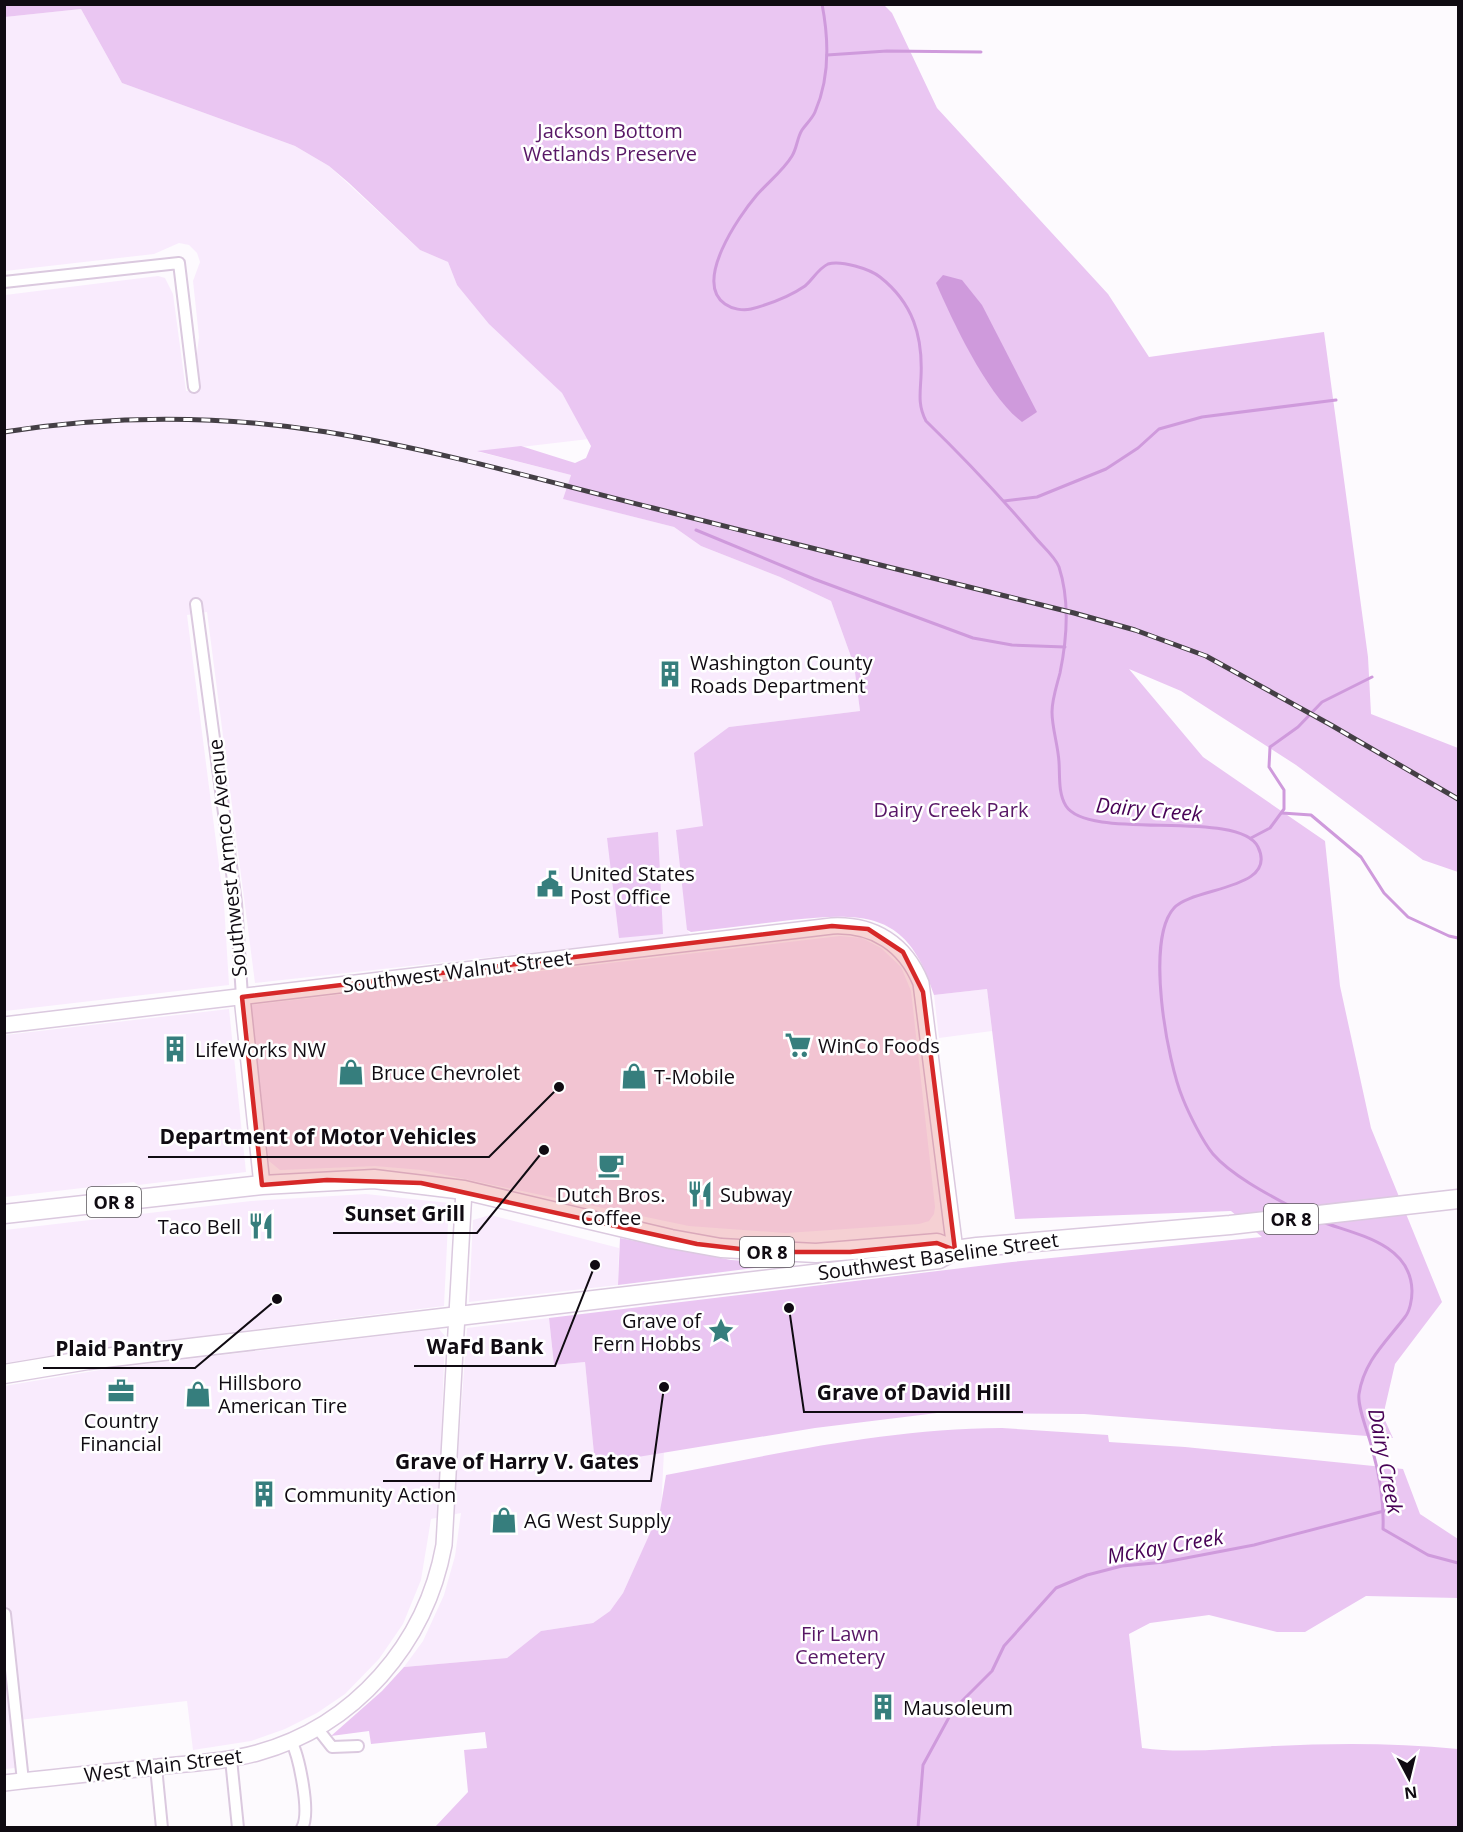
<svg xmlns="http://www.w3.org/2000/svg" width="1463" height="1832" font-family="'Open Sans',sans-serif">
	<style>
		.built { fill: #f9ebfd }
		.green { fill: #eac6f2 }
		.water { fill: #cf9adc }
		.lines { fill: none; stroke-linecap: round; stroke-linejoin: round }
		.stream { stroke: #cf9adc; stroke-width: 3 }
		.street-casing { stroke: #dbc9df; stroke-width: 14 }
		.secondary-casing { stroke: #dbc9df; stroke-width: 18 }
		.highway-casing { stroke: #dbc9df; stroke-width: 21 }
		.street { stroke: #fff; stroke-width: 10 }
		.secondary { stroke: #fff; stroke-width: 15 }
		.highway { stroke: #fff; stroke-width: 18 }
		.rail-casing { stroke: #443f45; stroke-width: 5 }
		.rail { stroke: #fff; stroke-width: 3; stroke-dasharray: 9; stroke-linecap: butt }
		.marked { fill: #d62828; fill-opacity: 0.2; stroke: #d62828; stroke-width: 4.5; stroke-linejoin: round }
		.labels { text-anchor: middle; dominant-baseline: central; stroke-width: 5; stroke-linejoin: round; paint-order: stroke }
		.shield { fill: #fff; stroke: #585459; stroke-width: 1.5 }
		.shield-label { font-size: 18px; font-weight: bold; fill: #100b12 }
		.park-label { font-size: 20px; fill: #581766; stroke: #fff }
		.poi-label { font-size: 20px; fill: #100b12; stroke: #fff; text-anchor: start }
		.street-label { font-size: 20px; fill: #100b12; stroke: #fff }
		.water-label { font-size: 21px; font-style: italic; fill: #480256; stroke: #fff }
		.leader { fill: none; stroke: #100b12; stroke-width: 2 }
		.callout-dot { fill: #100b12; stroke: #fff; stroke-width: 2 }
		.callout-label { font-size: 21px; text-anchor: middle; font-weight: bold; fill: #100b12; stroke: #fff; stroke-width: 5; stroke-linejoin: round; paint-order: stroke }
	</style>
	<rect width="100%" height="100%" fill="#fdfafe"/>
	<g class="built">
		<path d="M81,9l41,74 173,63 34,20 91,84 28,12 9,23 105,108 27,46 -110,13 92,23 -7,24 110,28 27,19 79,31 51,24 23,64 6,46 -131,16 -25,99 -17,104 4,5 -436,48 -48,-371 -20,3 37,289 5,81 -224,26v-716l153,-19 7,2 8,16 13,97 14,-2 -4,-27 3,-25 -6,-56 7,-19 -3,-9 -8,-8 -10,-2 -25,11 -149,17v-254z"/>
		<path d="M840,936l22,2 19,10 20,19 10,24 24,216 -1,7 -5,7 -10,3 -133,9 -97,-7 -267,-56 -47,-4 -95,4 -11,-9 -19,-153 2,-3z"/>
		<path d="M987,989l5,42 -53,7 -5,-43z"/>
		<path d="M229,1009l17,163 -108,13 -4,-3 -129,15v-162z"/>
		<path d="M366,1194l83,9 -5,103 -365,45 -74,12v-133l246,-29z"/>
		<path d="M490,1215l129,33 -1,37 -149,17 4,-82z"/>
		<path d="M549,1318l5,47 31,-3 10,102 69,-13 -3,60 -38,82 -13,18 -17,12 -52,8 -34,27 -103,9 19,-26 21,-46 11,-39 6,-43 -30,6 -10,61 -18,44 -24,35 -34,35 -28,19 -32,16 -34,12 -58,9 -6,-49 -177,20 5,47 -10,1 -1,-383 102,-17 333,-40 6,7 -6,162 16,-3 12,-167z"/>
	</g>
	<g class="green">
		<path d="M4,5h880l8,8 45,95 171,186 41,63 175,-25 44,325 3,57 87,34v124l-35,-12 -127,-95 -115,-74 -52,-22 74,88 122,84 15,145 31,142 71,174 -47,62 -12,52 10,22 -309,-24 -147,-1 -122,15 -220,36 -10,-102 -31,3 -5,-47 463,-56 250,-25 -31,-26 -216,8 -28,-230 -53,6c-26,-83 -67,-83 -143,-75 -34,4 -67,8 -100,12l-4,-2 -11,-100 27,-4 -9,-73 35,-26 131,-16 -6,-46 -23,-64 -51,-24 -79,-31 -27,-19 -111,-28 8,-24 -94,-24 44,-5 54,17 11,-5 5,-12 -29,-53 -73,-69 -32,-39 -9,-23 -28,-12 -71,-67 -20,-17 -34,-20 -173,-63 -41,-74 -76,8z"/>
		<path d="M658,832l5,102 -44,4 -12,-100z"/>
		<path d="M620,1238l111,22 56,4 -169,21z"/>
		<path d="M1002,1428l106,7 1,7 76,5 218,22 17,45 38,25v59l-92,-2 -61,36h-28l-68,-17 -59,8 -21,11 13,114c43,6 88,0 133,-2 60,-3 123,-3 183,3v78h-1023l33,-35 -4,-42 23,-2 -2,-16 -114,12 -2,-13 -38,5 51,-45 22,-24 103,-9 34,-27 52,-8 17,-12 13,-18 37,-82 6,-36c115,-22 219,-46 336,-47z"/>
	</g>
	<path class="water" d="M943,275l19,5 20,25 55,107 -15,10c-34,-25 -69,-100 -86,-139z"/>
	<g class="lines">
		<g class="stream">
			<path d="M822,4c7,36 8,74 -7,108 -3,7 -9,12 -13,18 -5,8 -5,18 -10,26 -9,15 -25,27 -36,40 -17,20 -63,86 -31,108 7,5 18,7 26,5 19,-5 38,-12 54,-23 7,-6 14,-18 23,-22 13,-4 42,5 52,13 33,26 43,59 41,100 -1,17 -3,29 5,44 38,37 74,75 108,115 7,9 21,20 25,31 11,34 8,72 1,106 -3,12 -8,26 -8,39 0,16 6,33 7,50 1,14 -1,31 7,44 23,36 173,2 192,41 21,43 -66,40 -84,61 -29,32 -7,153 9,191 6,15 20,43 30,55 19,22 58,42 84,56"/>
			<path d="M827,55l60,-4 94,1"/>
			<path d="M1004,501l33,-4 69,-28 32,-21 21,-19 43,-12 134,-17"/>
			<path d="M696,530l118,49 159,59 39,7 53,2"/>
			<path d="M1282,813l29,2 50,42 23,36 24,24 41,19 9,2"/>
			<path d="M1251,838l19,-10 14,-19v-19l-15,-23 1,-20 28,-20 24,-25 50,-25"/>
			<path d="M1322,1222c36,13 89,22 90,69 0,8 -2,20 -7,26 -19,25 -41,44 -46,77 -2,14 11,43 14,58 7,25 11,51 10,77l45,26 30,8"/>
			<path d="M918,1828l5,-63 30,-55 39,-39 12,-25 52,-58 31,-13 35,-9 43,-4 89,-17 130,-34"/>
		</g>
		<g class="street-casing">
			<g id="street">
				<path d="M4,282l175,-19 15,124"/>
				<path d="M196,604l40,299 6,94"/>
				<path d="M5,1614l18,167"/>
				<path d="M317,1728l15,19 26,-1"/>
				<path d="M291,1741c8,15 20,72 11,87"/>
				<path d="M231,1759l7,69"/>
				<path d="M156,1767l6,61"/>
			</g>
		</g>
		<g class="secondary-casing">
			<g id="secondary">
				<path d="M242,997l20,188"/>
				<path d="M4,1025l828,-99c42,-2 73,18 89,57l34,267"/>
				<path d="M4,1783c52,-6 103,-11 154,-16 33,-4 67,-5 99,-14 98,-27 169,-109 187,-208l20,-355"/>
			</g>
		</g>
		<g class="highway-casing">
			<g id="highway">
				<path d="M4,1214l258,-29 112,-6 90,11 207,49 50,9 95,5 121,-10 18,7"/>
				<path d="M4,1374l84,-14 851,-101 16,-9 22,-3 253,-22 228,-26"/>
			</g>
		</g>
		<use href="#street" class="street"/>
		<use href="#secondary" class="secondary"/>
		<use href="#highway" class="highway"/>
		<g class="rail-casing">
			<path id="rail" d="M4,432c106,-17 218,-17 323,0 110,18 218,49 326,76 140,36 281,70 421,105l61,17 71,26 125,69 127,74"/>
		</g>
		<use href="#rail" class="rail"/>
	</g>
	<path class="marked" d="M832,926l36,3 35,23 20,40 32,258 -18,-7 -87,9h-83l-70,-8 -276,-61 -94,-3 -65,5 -20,-188z"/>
	<defs>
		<g id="building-bare" transform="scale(2.07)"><path d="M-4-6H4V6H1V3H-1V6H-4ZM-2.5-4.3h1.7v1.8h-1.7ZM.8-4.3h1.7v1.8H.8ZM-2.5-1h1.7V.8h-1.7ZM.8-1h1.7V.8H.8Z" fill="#367e7d" stroke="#fff" stroke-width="2.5" paint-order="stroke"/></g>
		<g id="civic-bare" transform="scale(2.07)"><path d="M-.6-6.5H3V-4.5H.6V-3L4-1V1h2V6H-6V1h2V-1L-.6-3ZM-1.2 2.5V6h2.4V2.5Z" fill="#367e7d" stroke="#fff" stroke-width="2.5" paint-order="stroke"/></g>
		<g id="supermarket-bare" transform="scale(2.07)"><path d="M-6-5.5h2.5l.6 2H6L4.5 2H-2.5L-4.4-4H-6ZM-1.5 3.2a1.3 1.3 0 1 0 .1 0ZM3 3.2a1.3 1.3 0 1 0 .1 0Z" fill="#367e7d" stroke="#fff" stroke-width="2.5" paint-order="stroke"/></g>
		<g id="shop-bare" transform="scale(2.07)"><path d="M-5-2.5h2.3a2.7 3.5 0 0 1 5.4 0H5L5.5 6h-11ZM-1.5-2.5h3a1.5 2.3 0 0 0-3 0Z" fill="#367e7d" stroke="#fff" stroke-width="2.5" paint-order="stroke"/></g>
		<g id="cafe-bare" transform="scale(2.07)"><path d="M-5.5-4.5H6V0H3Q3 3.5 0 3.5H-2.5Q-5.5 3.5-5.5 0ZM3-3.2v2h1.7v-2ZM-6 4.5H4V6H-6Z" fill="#367e7d" stroke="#fff" stroke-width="2.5" paint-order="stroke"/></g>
		<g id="restaurant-bare" transform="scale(2.07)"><path d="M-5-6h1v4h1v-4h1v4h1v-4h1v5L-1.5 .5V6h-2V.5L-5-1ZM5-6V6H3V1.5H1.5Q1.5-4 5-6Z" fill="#367e7d" stroke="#fff" stroke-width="2.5" paint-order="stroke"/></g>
		<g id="sight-bare" transform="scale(2.07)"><path d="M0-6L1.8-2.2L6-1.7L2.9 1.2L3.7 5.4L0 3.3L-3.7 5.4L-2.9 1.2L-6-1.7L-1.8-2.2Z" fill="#367e7d" stroke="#fff" stroke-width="2.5" paint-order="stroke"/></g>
		<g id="office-bare" transform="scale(2.07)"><path d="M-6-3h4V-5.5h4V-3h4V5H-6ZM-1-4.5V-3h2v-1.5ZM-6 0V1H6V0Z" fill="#367e7d" stroke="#fff" stroke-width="2.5" paint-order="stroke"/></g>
	</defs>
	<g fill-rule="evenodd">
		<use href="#building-bare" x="670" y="674"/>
		<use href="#civic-bare" x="550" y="884"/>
		<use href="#supermarket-bare" x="798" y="1045"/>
		<use href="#building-bare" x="175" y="1049"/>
		<use href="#shop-bare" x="351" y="1072"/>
		<use href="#shop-bare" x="634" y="1076"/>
		<use href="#cafe-bare" x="611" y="1165"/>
		<use href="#restaurant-bare" x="700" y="1194"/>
		<use href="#restaurant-bare" x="261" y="1226"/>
		<use href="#sight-bare" x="721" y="1331"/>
		<use href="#office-bare" x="121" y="1391"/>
		<use href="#shop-bare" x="198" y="1394"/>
		<use href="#building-bare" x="264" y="1494"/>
		<use href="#shop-bare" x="504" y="1520"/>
		<use href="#building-bare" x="883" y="1707"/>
	</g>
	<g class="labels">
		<g class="shield">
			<rect x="87" y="1187" width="54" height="30" rx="4.5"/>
			<rect x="1264" y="1204" width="54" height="30" rx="4.5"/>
			<rect x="740" y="1237" width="54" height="30" rx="4.5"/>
		</g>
		<g class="shield-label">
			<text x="114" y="1202">OR 8</text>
			<text x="1291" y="1219">OR 8</text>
			<text x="767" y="1252">OR 8</text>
		</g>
		<g class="park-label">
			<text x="610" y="130">Jackson Bottom<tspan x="610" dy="23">Wetlands Preserve</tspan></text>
			<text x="951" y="809">Dairy Creek Park</text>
			<text x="840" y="1633">Fir Lawn<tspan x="840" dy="23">Cemetery</tspan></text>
		</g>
		<g class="poi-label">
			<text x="690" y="662">Washington County<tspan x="690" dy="23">Roads Department</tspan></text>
			<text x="570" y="873">United States<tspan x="570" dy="23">Post Office</tspan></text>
			<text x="818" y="1045">WinCo Foods</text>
			<text x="195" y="1049">LifeWorks NW</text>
			<text x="371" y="1072">Bruce Chevrolet</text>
			<text x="654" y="1076">T-Mobile</text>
			<text x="611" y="1194" text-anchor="middle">Dutch Bros.<tspan x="611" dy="23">Coffee</tspan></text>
			<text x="720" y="1194">Subway</text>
			<text x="241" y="1226" text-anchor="end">Taco Bell</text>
			<text x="701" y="1320" text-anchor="end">Grave of<tspan x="701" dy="23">Fern Hobbs</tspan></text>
			<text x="218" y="1382">Hillsboro<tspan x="218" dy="23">American Tire</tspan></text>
			<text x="121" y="1420" text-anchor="middle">Country<tspan x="121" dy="23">Financial</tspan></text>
			<text x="284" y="1494">Community Action</text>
			<text x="524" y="1520">AG West Supply</text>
			<text x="903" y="1707">Mausoleum</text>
		</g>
		<g class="street-label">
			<text transform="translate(227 858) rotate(-96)">Southwest Armco Avenue</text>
			<text transform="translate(457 971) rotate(-7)">Southwest Walnut Street</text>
			<text transform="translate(938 1256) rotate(-8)">Southwest Baseline Street</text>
			<text transform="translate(163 1765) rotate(-7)">West Main Street</text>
		</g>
		<g class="water-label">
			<text transform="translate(1149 809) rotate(5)">Dairy Creek</text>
			<text transform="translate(1386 1461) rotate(79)">Dairy Creek</text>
			<text transform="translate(1165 1546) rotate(-10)">McKay Creek</text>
		</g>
	</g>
	<path class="leader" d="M559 1087L489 1157H148M544 1150L477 1233H333M595 1265L555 1366H414M277 1299L195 1368H43M789 1308L804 1412H1023M664 1387L651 1481H383"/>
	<g class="callout-dot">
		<circle cx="559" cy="1087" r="6"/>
		<circle cx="544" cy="1150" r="6"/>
		<circle cx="595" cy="1265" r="6"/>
		<circle cx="277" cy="1299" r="6"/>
		<circle cx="789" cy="1308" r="6"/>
		<circle cx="664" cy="1387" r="6"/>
	</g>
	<g class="callout-label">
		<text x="318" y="1144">Department of Motor Vehicles</text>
		<text x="405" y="1221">Sunset Grill</text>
		<text x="485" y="1354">WaFd Bank</text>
		<text x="119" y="1356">Plaid Pantry</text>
		<text x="914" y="1400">Grave of David Hill</text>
		<text x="517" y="1469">Grave of Harry V. Gates</text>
	</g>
	<rect width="1463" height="1832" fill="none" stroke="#100b12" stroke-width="12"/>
	<g transform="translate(1409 1778) rotate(173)" stroke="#ffffff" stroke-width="4.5" paint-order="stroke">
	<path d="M0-4.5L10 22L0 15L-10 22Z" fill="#100b12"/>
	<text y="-9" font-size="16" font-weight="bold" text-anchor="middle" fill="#100b12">N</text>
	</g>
</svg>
